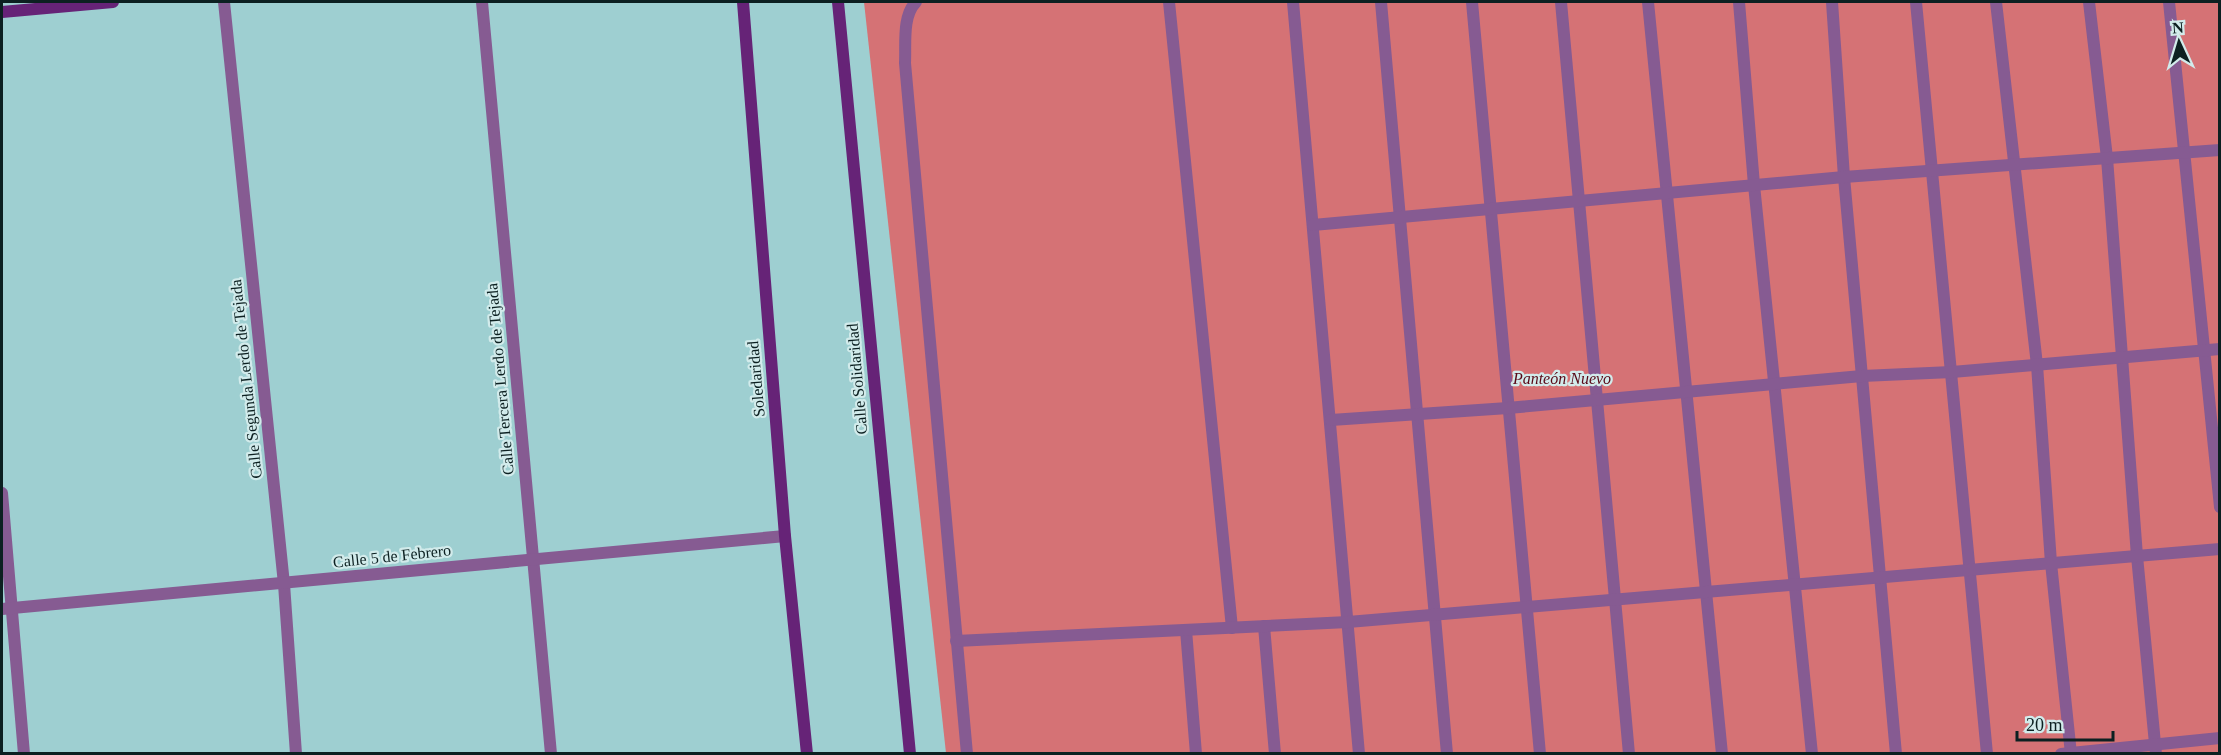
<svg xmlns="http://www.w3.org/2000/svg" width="2221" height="755" font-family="Georgia,serif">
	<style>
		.green { fill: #d57275 }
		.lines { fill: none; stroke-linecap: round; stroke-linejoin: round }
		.lane { stroke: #865b92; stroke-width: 12 }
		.street { stroke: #865b92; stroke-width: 12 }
		.secondary { stroke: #662377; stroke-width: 12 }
		.labels { text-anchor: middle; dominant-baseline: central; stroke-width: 4.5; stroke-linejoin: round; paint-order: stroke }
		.park-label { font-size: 16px; font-style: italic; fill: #580816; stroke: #d2ebeb }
		.street-label { font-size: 16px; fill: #0c2021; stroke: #d2ebeb }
	</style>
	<rect width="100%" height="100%" fill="#9ecfd1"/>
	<path class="green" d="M864,2h1355v751h-1273z"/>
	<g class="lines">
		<g class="lane">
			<path d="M916,2c-14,14 -10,42 -11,61l62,691"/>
			<path d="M1169,2l63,626"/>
			<path d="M1293,2l66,752"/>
			<path d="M1381,2l66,752"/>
			<path d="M1472,2l68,752"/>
			<path d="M1561,2l68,752"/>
			<path d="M1648,2l74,752"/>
			<path d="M1739,2l15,183 58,569"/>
			<path d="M1832,2l12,175 52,577"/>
			<path d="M1916,2l71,752"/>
			<path d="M1996,2l41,363 14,198 20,191"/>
			<path d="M2089,2l18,156 30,398 19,198"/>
			<path d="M2169,2l51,505"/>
			<path d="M1313,225l531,-48 376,-27"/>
			<path d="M1331,420l177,-12 354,-32 90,-4 268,-23"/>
			<path d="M1264,626l11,128"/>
			<path d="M1186,630l10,124"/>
			<path d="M956,641l392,-19 872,-73"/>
			<path d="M2061,754l159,-16"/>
		</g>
		<g class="street">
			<path d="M224,2l60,582 12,170"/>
			<path d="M482,2l69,752"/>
			<path d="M2,493l22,261"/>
			<path d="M2,609l783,-73"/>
		</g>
		<g class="secondary">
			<path d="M743,2l42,534 22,218"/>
			<path d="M838,2l72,752"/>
			<path d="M2,12l111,-10"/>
		</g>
	</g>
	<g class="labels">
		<g class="park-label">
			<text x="1562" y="378">Panteón Nuevo</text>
		</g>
		<g class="street-label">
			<text transform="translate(246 379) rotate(-96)">Calle Segunda Lerdo de Tejada</text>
			<text transform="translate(500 379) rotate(-95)">Calle Tercera Lerdo de Tejada</text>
			<text transform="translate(756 379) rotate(-95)">Soledaridad</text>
			<text transform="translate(857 379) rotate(-95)">Calle Solidaridad</text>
			<text transform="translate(392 556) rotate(-6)">Calle 5 de Febrero</text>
		</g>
	</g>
	<rect width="2221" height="755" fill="none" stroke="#0c2021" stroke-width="6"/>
	<g transform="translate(2179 42) rotate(356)" stroke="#d2ebeb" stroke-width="4.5" paint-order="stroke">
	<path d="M0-4.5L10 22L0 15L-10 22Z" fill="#0c2021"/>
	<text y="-9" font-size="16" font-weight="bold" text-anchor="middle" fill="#0c2021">N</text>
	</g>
	<path d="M2017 731v9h96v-9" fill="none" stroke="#0c2021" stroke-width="3"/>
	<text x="2026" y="731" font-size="18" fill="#0c2021" stroke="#d2ebeb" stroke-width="4.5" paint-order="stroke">20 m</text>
</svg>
